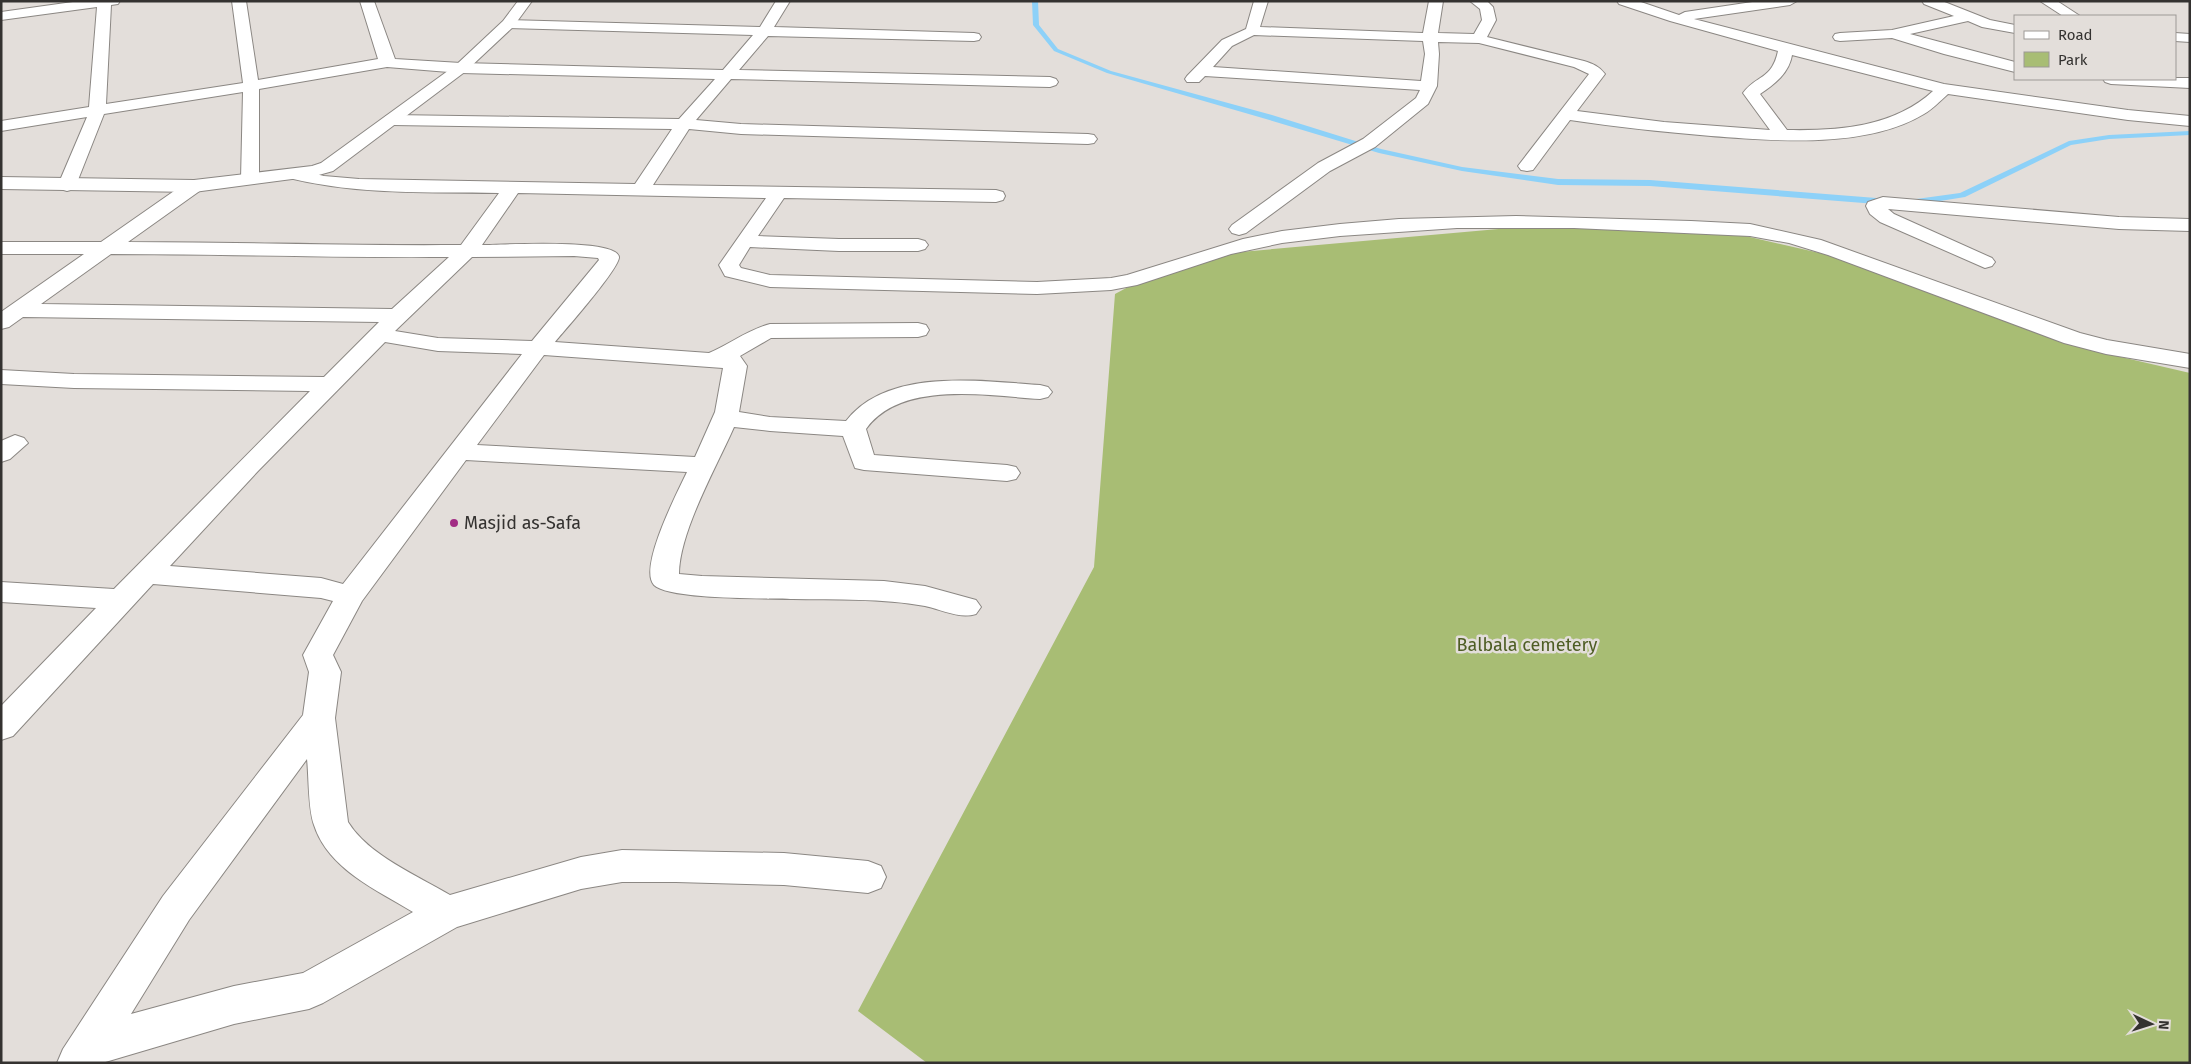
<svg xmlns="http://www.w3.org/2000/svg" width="2191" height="1064" font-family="'Fira Sans',sans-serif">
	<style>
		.green { fill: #a8bd74 }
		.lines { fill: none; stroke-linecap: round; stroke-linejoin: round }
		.stream { fill: #8dd1f8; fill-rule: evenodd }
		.street-casing { stroke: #8b8783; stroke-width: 2 }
		.secondary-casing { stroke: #8b8783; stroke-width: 2 }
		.street { fill: #fff; fill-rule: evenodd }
		.secondary { fill: #fff; fill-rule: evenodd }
		.poi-dot { fill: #a22c84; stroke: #e3deda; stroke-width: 2 }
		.labels { text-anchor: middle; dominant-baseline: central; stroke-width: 5; stroke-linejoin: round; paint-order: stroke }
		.poi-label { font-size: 18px; fill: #343230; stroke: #e3deda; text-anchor: start }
		.park-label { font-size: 18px; fill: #4e5d24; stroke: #e3deda }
	</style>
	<rect width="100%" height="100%" fill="#e3deda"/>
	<path class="green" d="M1521,227l207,5 153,35 197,80 112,26v690h-1263l-69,-52 236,-444 21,-273 69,-37z"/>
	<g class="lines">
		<g class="stream">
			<path d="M1032,1h6l1,24 19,24 53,22 161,44 109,34 81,18 96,12 92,1 239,19 4,3 -4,3 -239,-19 -92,-1 -96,-14 -83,-18 -113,-34 -159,-46 -53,-22 -21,-26z"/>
			<path d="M2190,131v4l-81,4 -38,6 -106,52 -56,9 -4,-3 4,-3 51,-7 109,-52 40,-6z"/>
		</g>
		<g class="street-casing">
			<g id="street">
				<path d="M80,1h40l-2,3 -7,1 -5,99 137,-21 -11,-82h14l12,79 120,-21 -18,-58h14l21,58 66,4 262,7 30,-35 -245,-7 -7,-4 7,-4 252,7 16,-26h14l-16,26 200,6 5,1 2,3 -2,3 -5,1 -206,-5 -29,34 311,7 6,2 2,3 -2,3 -6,2 -319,-8 -35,41 45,4 347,10 6,1 3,4 -3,4 -6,1 -347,-10 -52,-5 -36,56 343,5 7,2 2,4 -2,4 -7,2 -212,-4 -26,38 81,3h79l7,2 3,4 -3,4 -7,2h-79l-89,-4 -11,18 2,3 29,7 267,7 74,-4 16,-3 116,-36 39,-8 58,-7 59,-5 117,-3 175,5 59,3 71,16 259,93 27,7 83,14v14l-84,-14 -42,-11 -236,-88 -39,-12 -39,-7 -176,-8h-117l-117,8 -58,7 -51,11 -94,31 -26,5 -74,4 -267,-7 -45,-11 -6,-11 47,-67 -248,-5 -36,52c18,0 135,-7 137,12 1,11 -54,73 -64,85l154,11c21,-9 39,-23 61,-29l148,-1 8,2 3,5 -3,5 -8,2 -147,1 -31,18 7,10 -8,46 31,5 76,4c42,-54 134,-40 194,-36l8,2 4,5 -4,5 -8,2c-53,-3 -139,-19 -174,30l8,26 133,10 9,2 4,6 -4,6 -9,2 -143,-11 -9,-2 -12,-32 -73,-5 -36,-4c-17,39 -55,105 -55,147l23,2 182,5 41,5 51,14 5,7 -5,7c-17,5 -33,-4 -51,-8 -43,-8 -88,-6 -132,-7 -25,-1 -124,1 -139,-14 -16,-17 24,-94 33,-113l-221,-12 -104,141 -29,54 8,17 -6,46 13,104c20,33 70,54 102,73l131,-38 41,-7 162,3 84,8 13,5 5,11 -5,11 -13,5 -84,-8 -108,-3h-54l-41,7 -124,38 -134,76 -14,6 -75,15 -132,39h-45l6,-14 100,-153 140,-181 6,-43 -6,-17 30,-54 -12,-3 -168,-14 -140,152 -12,4v-34l95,-98 -95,-6v-20l113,7 196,-198 -236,-3 -73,-4v-14l73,4 250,3 55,-55 -356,-5 -14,10 -8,2v-17l83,-58h-83v-12h100l86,-60 7,-2 7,2 2,4 -2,4 -73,52c111,0 222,4 333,3l38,-52c-71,-1 -141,2 -210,-15l-3,-4 3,-4 6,-1 29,7 35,3 276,5 37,-55 -280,-4 -6,-1 -2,-4 2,-4 6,-1 287,4 36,-40 -254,-6 -74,-6 -128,22v90l-3,4 -6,1 -6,-1 -3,-4 2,-87 -139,22 -28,71 -2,4 -7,2 -7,-2 -2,-4 29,-68 -86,14v-10l88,-14 8,-100 -96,13v-8zM111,254c112,0 225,4 338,3l-57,52 -351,-5zM574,256l24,2 1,2 -67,81 -94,-3 -43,-7 77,-74zM385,342l53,9 84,3 -179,230 -22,-6 -151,-12 88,-95zM544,355l179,13 -8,44 -20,45 -218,-12zM307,759c2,18 1,49 7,66 14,44 63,65 99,87l-110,61 -69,13 -103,28 58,-94z"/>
				<path d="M1254,1h14l-8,26 163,6 6,-32h14l-5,32 36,1 8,-14 -2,-11 -10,-8h17l6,6 3,13 -9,17 97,24c9,3 15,5 21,13l-28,37 87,11 106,8 -27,-37c13,-18 29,-13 35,-42l-108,-30 -51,-17 -2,-3h21l41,14 6,-3 74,-11h38l-7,4 -96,14 250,65 184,26 62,6v10l-62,-6 -180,-26c-8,7 -15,15 -24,20 -58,35 -148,27 -213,22 -47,-4 -94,-9 -141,-16l-37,50 -6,1 -6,-1 -3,-4 71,-92 -15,-7 -95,-24 -41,-1 1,12 -2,32 -9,18 -53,43 -45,24 -84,62 -7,2 -7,-2 -3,-4 3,-4 86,-62 45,-24 53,-41 4,-8 -215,-14 -6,6h-12l-2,-3 2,-3 35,-36 24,-11zM1254,35l169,6 2,13 -4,27 -208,-14 19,-21zM1792,55l141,36c-39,36 -95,40 -146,39l-27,-36c15,-10 29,-21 32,-39z"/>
				<path d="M1922,1h20l48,19 25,5v8l-33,-6 -14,-6 -58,13 105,28v10l-71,-18 -52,-16 -52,3 -5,-1 -2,-3 2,-3 5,-1 52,-3 62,-14 -30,-12z"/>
				<path d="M2040,1h17l23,15h-17z"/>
				<path d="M2175,33l15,1v8l-15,-1z"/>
				<path d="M2175,78h15v10l-79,-4 -6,-2 -2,-3z"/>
				<path d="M1883,197l236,20 71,2v12l-71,-2 -231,-20 6,5 98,44 3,4 -3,4 -7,2 -105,-46 -10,-8 -4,-8 2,-4z"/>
				<path d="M15,435l9,3 4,5 -18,16 -9,3v-21z"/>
			</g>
		</g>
		<g class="secondary-casing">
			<path id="secondary" d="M518,1h14l-19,26 -47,44 -133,100 -18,5 -121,16 -193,-3v-12l193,3 118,-14 9,-3 135,-98 47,-44z"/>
		</g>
		<use href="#street" class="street"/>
		<use href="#secondary" class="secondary"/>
	</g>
	<circle class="poi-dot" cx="454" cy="523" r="5"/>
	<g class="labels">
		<g class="poi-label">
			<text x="464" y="523">Masjid as-Safa</text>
		</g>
		<g class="park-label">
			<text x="1527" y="645">Balbala cemetery</text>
		</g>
	</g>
	<rect width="2191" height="1064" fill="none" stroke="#343230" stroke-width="5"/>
	<rect x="2014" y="15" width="162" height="65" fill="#e3deda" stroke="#9d9996"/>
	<rect x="2024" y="31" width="25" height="8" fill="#ffffff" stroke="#9d9996"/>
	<text x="2058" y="40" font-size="15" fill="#343230">Road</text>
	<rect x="2024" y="52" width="25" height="15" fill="#a8bd74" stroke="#9d9996"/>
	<text x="2058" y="65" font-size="15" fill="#343230">Park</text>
	<g transform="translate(2151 1024) rotate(94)" stroke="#e3deda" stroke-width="4" paint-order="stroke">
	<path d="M0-4L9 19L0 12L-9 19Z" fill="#343230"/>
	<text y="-8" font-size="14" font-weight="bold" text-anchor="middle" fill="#343230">N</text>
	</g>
</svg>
